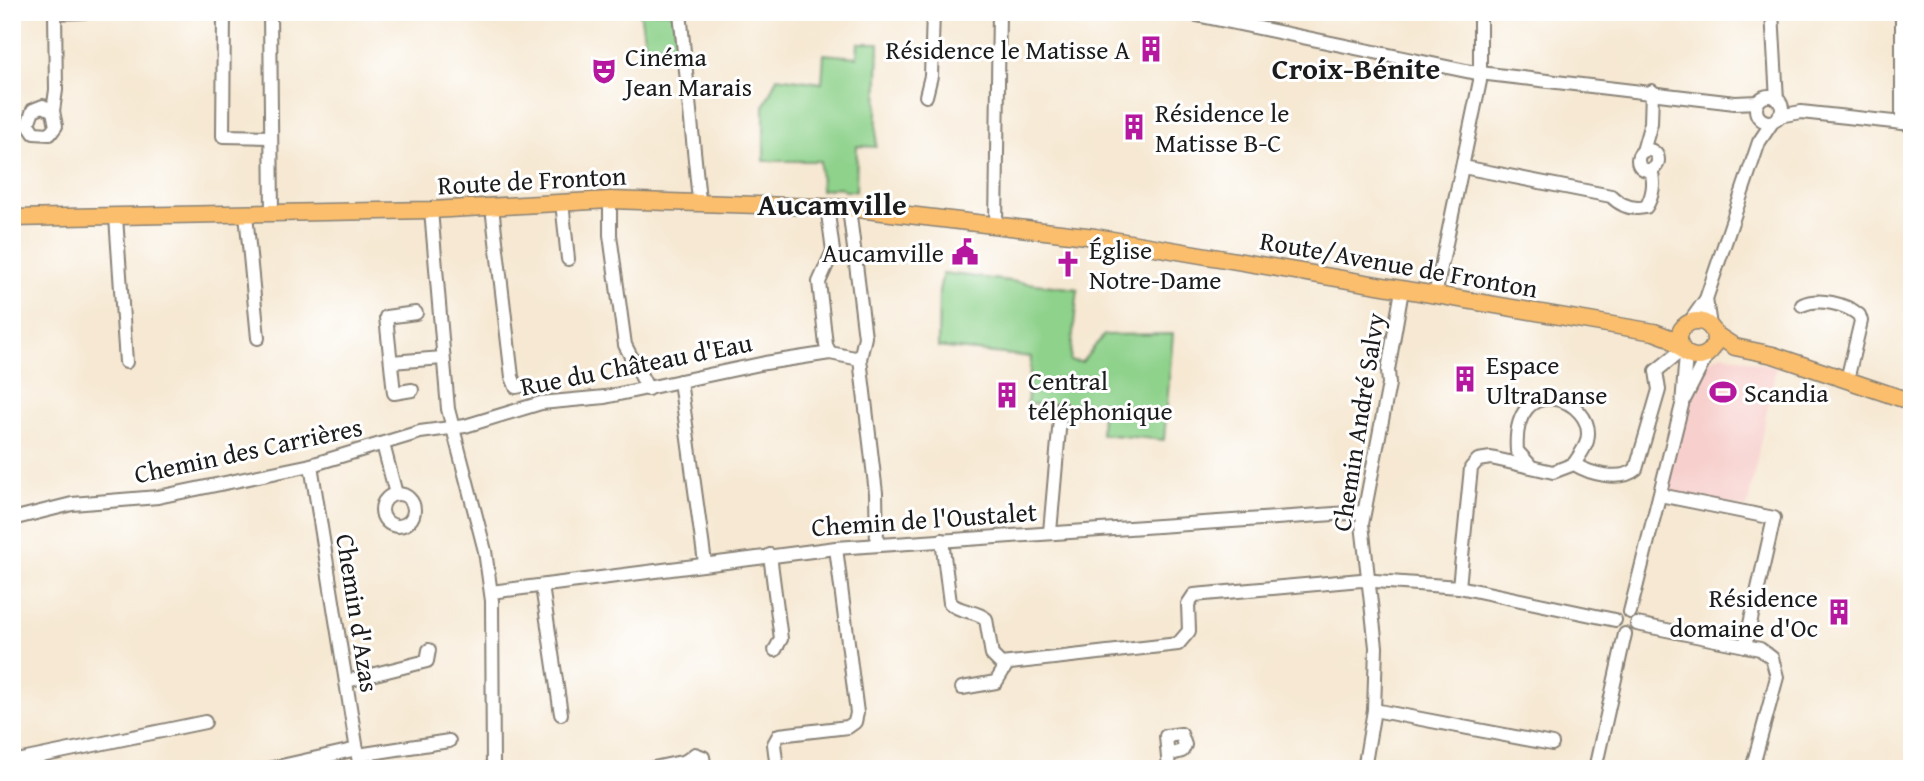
<svg xmlns="http://www.w3.org/2000/svg" width="1924" height="781" font-family="'Gentium Book Plus',serif">
	<style>
		.built { fill: #f7d0cd }
		.green { fill: #8ed28b; stroke: #557754; stroke-width: 2 }
		.lines { fill: none; stroke-linecap: round; stroke-linejoin: round }
		.minor-casing { stroke: #898277; stroke-width: 16 }
		.major-casing { stroke: #898277; stroke-width: 19 }
		.minor { stroke: #fff; stroke-width: 12 }
		.major { stroke: #fabe6d; stroke-width: 16 }
		.labels { text-anchor: middle; dominant-baseline: central; stroke-width: 6; stroke-linejoin: round; paint-order: stroke }
		.poi-label { font-size: 26px; fill: #1c1c1c; stroke: #fff; text-anchor: start }
		.street-label { font-size: 26px; fill: #1c1c1c; stroke: #fff }
		.quarter-label { font-size: 30px; font-weight: bold; fill: #1c1c1c; stroke: #fff }
	</style>
	<rect width="100%" height="100%" fill="#fff"/>
	<filter id="ink" filterUnits="userSpaceOnUse"><feTurbulence type="fractalNoise" baseFrequency=".0143" numOctaves="2"/><feDisplacementMap in="SourceGraphic" scale="14" xChannelSelector="R" yChannelSelector="G"/><feConvolveMatrix kernelMatrix="1 2 1 2 8 2 1 2 1" color-interpolation-filters="sRGB"/></filter>
	<filter id="wash" filterUnits="userSpaceOnUse"><feTurbulence type="fractalNoise" baseFrequency=".00686" numOctaves="4" result="noise"/><feDisplacementMap in="SourceGraphic" scale="28" xChannelSelector="R" yChannelSelector="G"/><feGaussianBlur stdDeviation="1.57" result="paint"/><feColorMatrix in="noise" values="0 0 0 0 0 0 0 0 0 0 0 0 0 0 0 0 0 1.4 0 .05"/><feComposite in="paint" operator="in"/></filter>
	<g filter="url(#wash)">
		<rect width="100%" height="100%" fill="#f6e8d2"/>
		<path class="built" d="M1723,354l53,13 -29,141 -74,-15 -5,-10 19,-81 22,-42z"/>
		<g class="green">
			<path d="M640,12h30l4,4 4,41 -31,-1z"/>
			<path d="M858,43h21l-3,104 -19,-1 -1,45h-11l-5,-4 -19,3 -1,-29h-56v-55l13,-29 45,6 2,-29 33,3z"/>
			<path d="M943,273l135,16 -8,72 12,1 22,-27 69,-1 -9,106 -63,-6 1,-23 -75,-7 4,-47 -93,-10 1,-56z"/>
		</g>
	</g>
	<g filter="url(#ink)">
		<g class="lines">
			<g class="minor-casing">
				<g id="minor">
					<path d="M224,12l-1,124 47,1"/>
					<path d="M270,12l2,202"/>
					<path d="M680,12l19,188"/>
					<path d="M1182,12l289,60 264,31 23,-1"/>
					<path d="M1772,12l5,88"/>
					<path d="M1902,12v111"/>
					<path d="M55,13l29,-1"/>
					<path d="M926,96l5,-20 2,-64"/>
					<circle cx="1769" cy="109" r="13"/>
					<path d="M53,111l-10,-5 -10,4 -5,14 6,9 16,1 6,-8 -3,-15 3,-21 -1,-78"/>
					<path d="M1779,116l22,-4 111,12"/>
					<circle cx="1648" cy="160" r="10"/>
					<path d="M1643,151l8,-28 1,-32"/>
					<path d="M1463,167l148,29c10,10 21,14 35,11 7,-11 9,-25 5,-37"/>
					<path d="M610,200v35l15,110 23,44"/>
					<path d="M562,202l6,57"/>
					<path d="M827,206l6,45 -14,31 7,63 4,8 30,6 5,-22 -16,-129"/>
					<path d="M492,207l20,170 4,10 5,-1"/>
					<path d="M431,210l17,199 37,142 7,50 1,168"/>
					<path d="M246,214l12,124"/>
					<path d="M116,217l10,145"/>
					<path d="M996,225l3,-213"/>
					<path d="M1435,296l45,-215v-69"/>
					<path d="M1706,299l4,27"/>
					<path d="M1802,305c16,-8 44,-1 57,10l2,6 -14,59"/>
					<path d="M1689,323l17,-24 53,-157 14,-21"/>
					<path d="M860,359l16,134 1,51"/>
					<path d="M391,362l52,-4"/>
					<path d="M1656,371l26,-21"/>
					<path d="M680,381l25,182"/>
					<path d="M412,390l-18,3 -8,-76 30,-4"/>
					<path d="M1685,398l22,-43"/>
					<path d="M383,444l13,50"/>
					<path d="M1529,464l-12,-13c-6,-83 81,-53 70,-10 -2,8 -9,16 -13,23"/>
					<path d="M311,465l49,304"/>
					<circle cx="398" cy="510" r="16"/>
					<path d="M1660,495l114,23 -29,128"/>
					<path d="M12,519l60,-15 86,-7 153,-32 109,-33 45,-6 76,-23 64,-6 160,-34 65,-10"/>
					<path d="M1050,532l11,-125"/>
					<path d="M942,540l8,63c11,10 25,7 36,16l6,36 9,9 177,-20 11,-13 -1,-27 6,-9 167,-15 98,7 156,33"/>
					<path d="M770,555l11,84 -6,11"/>
					<path d="M542,586l19,128"/>
					<path d="M1459,587l12,-119 7,-8 13,-2 62,14 21,-8c16,10 47,18 62,5l23,-79 -3,-19"/>
					<path d="M491,592l345,-44 527,-36"/>
					<path d="M1630,612l52,-207 4,-51"/>
					<path d="M1637,624l123,25 12,9 5,19 -25,92"/>
					<path d="M347,681l80,-20 2,-11"/>
					<path d="M962,688l34,-6 11,-18"/>
					<path d="M1374,710l178,34"/>
					<path d="M358,755l91,-14"/>
					<path d="M1168,755l14,-4 3,-6 -4,-11 -15,2 3,33"/>
					<path d="M12,762l193,-40"/>
					<path d="M268,769l89,-20"/>
					<path d="M649,769l37,-8"/>
					<path d="M687,769l-1,-8 9,-7 8,3 2,12"/>
					<path d="M777,769l-3,-25 5,-9 69,-8 7,-5 2,-9 -21,-165"/>
					<path d="M1364,769l10,-59 2,-63 -14,-123 27,-140 -1,-14 14,-80"/>
					<path d="M1595,769l30,-135"/>
					<path d="M1907,769l5,-1"/>
				</g>
			</g>
			<g class="major-casing">
				<g id="major">
					<path d="M12,218l419,-8 179,-10 239,8 246,29 559,95 16,6 11,10"/>
					<circle cx="1697" cy="339" r="18"/>
					<path d="M1715,334l20,13 38,8 139,47"/>
				</g>
			</g>
			<use href="#minor" class="minor"/>
			<use href="#major" class="major"/>
		</g>
	</g>
	<defs>
		<g id="building-bare" transform="scale(2.1)"><path d="M-4-6H4V6H1V3H-1V6H-4ZM-2.5-4.3h1.7v1.8h-1.7ZM.8-4.3h1.7v1.8H.8ZM-2.5-1h1.7V.8h-1.7ZM.8-1h1.7V.8H.8Z" fill="#b5179e" stroke="#fff" stroke-width="2.5" paint-order="stroke"/></g>
		<g id="theatre-bare" transform="scale(2.1)"><path d="M-5-5.5Q0-4 5-5.5V0Q5 5 0 6Q-5 5-5 0ZM-3.3-2.5H-1v1.5H-3.3ZM1-2.5H3.3v1.5H1ZM-2.8 1Q0 5.5 2.8 1Z" fill="#b5179e" stroke="#fff" stroke-width="2.5" paint-order="stroke"/></g>
		<g id="civic-bare" transform="scale(2.1)"><path d="M-.6-6.5H3V-4.5H.6V-3L4-1V1h2V6H-6V1h2V-1L-.6-3ZM-1.2 2.5V6h2.4V2.5Z" fill="#b5179e" stroke="#fff" stroke-width="2.5" paint-order="stroke"/></g>
		<g id="church-bare" transform="scale(2.1)"><path d="M-1.2-6h2.4v3.5h3.3v2.4h-3.3V6h-2.4V-.1h-3.3v-2.4h3.3Z" fill="#b5179e" stroke="#fff" stroke-width="2.5" paint-order="stroke"/></g>
		<g id="stadium-bare" transform="scale(2.1)"><path d="M0-5a6.5 5 0 1 0 0 10a6.5 5 0 1 0 0-10ZM-3.5-1.8h7v3.6h-7Z" fill="#b5179e" stroke="#fff" stroke-width="2.5" paint-order="stroke"/></g>
	</defs>
	<g fill-rule="evenodd">
		<use href="#building-bare" x="1151" y="49"/>
		<use href="#theatre-bare" x="604" y="71"/>
		<use href="#building-bare" x="1134" y="127"/>
		<use href="#civic-bare" x="965" y="252"/>
		<use href="#church-bare" x="1068" y="264"/>
		<use href="#building-bare" x="1465" y="379"/>
		<use href="#stadium-bare" x="1723" y="392"/>
		<use href="#building-bare" x="1007" y="395"/>
		<use href="#building-bare" x="1839" y="612"/>
	</g>
	<g class="labels">
		<g class="poi-label">
			<text x="1130" y="49" text-anchor="end">Résidence le Matisse A</text>
			<text x="625" y="56">Cinéma<tspan x="625" dy="30">Jean Marais</tspan></text>
			<text x="1155" y="112">Résidence le<tspan x="1155" dy="30">Matisse B-C</tspan></text>
			<text x="1089" y="249">Église<tspan x="1089" dy="30">Notre-Dame</tspan></text>
			<text x="944" y="252" text-anchor="end">Aucamville</text>
			<text x="1486" y="364">Espace<tspan x="1486" dy="30">UltraDanse</tspan></text>
			<text x="1028" y="380">Central<tspan x="1028" dy="30">téléphonique</tspan></text>
			<text x="1744" y="392">Scandia</text>
			<text x="1818" y="597" text-anchor="end">Résidence<tspan x="1818" dy="30">domaine d'Oc</tspan></text>
		</g>
		<g class="street-label">
			<text transform="translate(532 180) rotate(-3)">Route de Fronton</text>
			<text transform="translate(1399 264) rotate(10)">Route/Avenue de Fronton</text>
			<text transform="translate(636 364) rotate(-11)">Rue du Château d'Eau</text>
			<text transform="translate(1358 422) rotate(-81)">Chemin André Salvy</text>
			<text transform="translate(248 450) rotate(-12)">Chemin des Carrières</text>
			<text transform="translate(924 519) rotate(-4)">Chemin de l'Oustalet</text>
			<text transform="translate(358 613) rotate(81)">Chemin d'Azas</text>
		</g>
		<g class="quarter-label">
			<text x="1356" y="68">Croix-Bénite</text>
			<text x="832" y="204">Aucamville</text>
		</g>
	</g>
	<rect width="1924" height="781" fill="none" stroke="#fff" stroke-width="42"/>
</svg>
